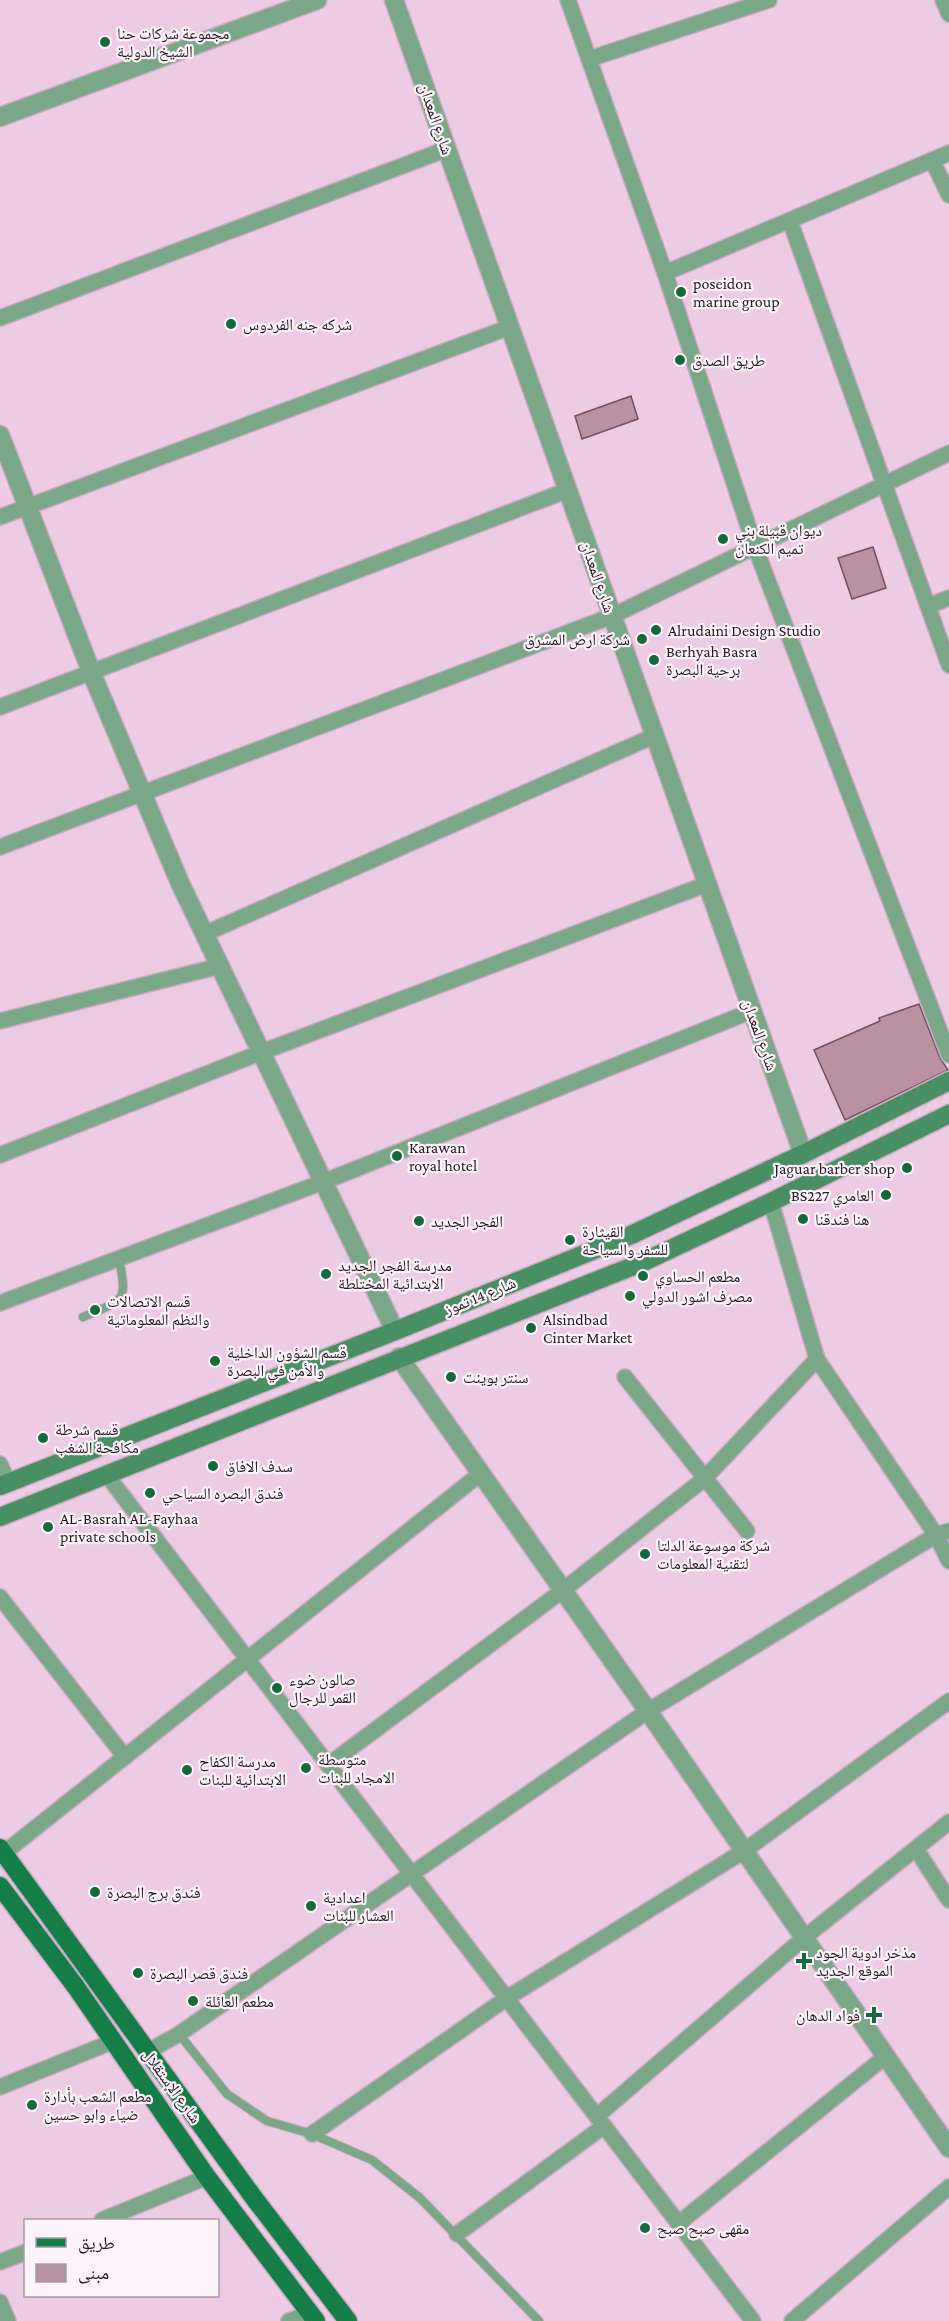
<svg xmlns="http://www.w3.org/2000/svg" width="949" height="2321" font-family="'Crimson Pro','Noto Naskh Arabic',serif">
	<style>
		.building { fill: #b991a0; stroke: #74505e; stroke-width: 1.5 }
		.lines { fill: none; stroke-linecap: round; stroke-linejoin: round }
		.service-casing { stroke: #c9abc1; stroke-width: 10 }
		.minor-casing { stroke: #c9abc1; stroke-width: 18 }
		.tertiary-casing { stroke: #c9abc1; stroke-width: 21 }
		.secondary-casing { stroke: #c9abc1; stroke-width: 21 }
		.primary-casing { stroke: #c9abc1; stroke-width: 21 }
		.service { stroke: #7ba789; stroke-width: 8 }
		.minor { stroke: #7ba789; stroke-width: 15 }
		.tertiary { stroke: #7ba789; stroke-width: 18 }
		.secondary { stroke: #498f64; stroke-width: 18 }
		.primary { stroke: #147d48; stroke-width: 18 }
		.poi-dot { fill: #136b3d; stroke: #fff4fc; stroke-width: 2 }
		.labels { text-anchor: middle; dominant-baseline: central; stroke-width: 4.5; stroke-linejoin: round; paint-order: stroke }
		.poi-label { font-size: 16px; fill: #241821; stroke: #fff4fc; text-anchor: start }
		.street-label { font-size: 16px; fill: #241821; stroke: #fff4fc }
	</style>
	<rect width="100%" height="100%" fill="#edcbe4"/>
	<g class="building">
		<path d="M631,396l7,23 -56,20 -7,-23z"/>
		<path d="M873,547l13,41 -34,11 -14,-41z"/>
		<path d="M919,1004l21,54 8,12 -103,50 -31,-70 66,-29 -1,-3z"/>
	</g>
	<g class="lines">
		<g class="service-casing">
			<g id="service">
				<path d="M83,1317c41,-18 45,-13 36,-58"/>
				<path d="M179,2034l48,60 40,27 45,13 60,26 48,38 119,123"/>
			</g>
		</g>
		<g class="minor-casing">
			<g id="minor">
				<path d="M568,0l97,273 90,274 194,508"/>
				<path d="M943,0l6,14"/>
				<path d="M589,59l180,-59"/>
				<path d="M932,160l17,35"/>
				<path d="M790,221l159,444"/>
				<path d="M665,273l284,-120"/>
				<path d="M0,318l447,-169"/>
				<path d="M0,517l510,-190"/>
				<path d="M928,606l21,-8"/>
				<path d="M0,707l568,-217"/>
				<path d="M0,847l612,-231 337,-163"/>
				<path d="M204,934l450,-198"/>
				<path d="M0,1021l220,-55"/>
				<path d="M0,1155l262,-103 445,-168"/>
				<path d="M771,1202l46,157 119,176 13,26"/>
				<path d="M0,1303l323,-121 429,-171"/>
				<path d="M625,1377l122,154"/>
				<path d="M0,1464l8,19"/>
				<path d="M106,1474l647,847"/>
				<path d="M0,1597l125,160"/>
				<path d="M328,1765l234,-174 142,-112 113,-120"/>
				<path d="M916,1849l33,51"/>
				<path d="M4,1853l476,-379"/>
				<path d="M147,2052l32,-18 469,-323 288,-176 13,-4"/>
				<path d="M0,2087l114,-46"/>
				<path d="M597,2116l208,-179 144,-115"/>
				<path d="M312,2134l195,-136 237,-147 205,-150"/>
				<path d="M102,2220l105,-43"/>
				<path d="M679,2223l207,-167"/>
				<path d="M457,2234l147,-108"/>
				<path d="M0,2262l26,-10"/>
				<path d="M0,2302l8,19"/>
				<path d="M289,2321l21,-8"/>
				<path d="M792,2321l157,-134"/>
			</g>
		</g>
		<g class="tertiary-casing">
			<g id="tertiary">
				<path d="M394,0l409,1154"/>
				<path d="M0,117l317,-117"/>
				<path d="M0,435l92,239 88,209 215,448"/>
				<path d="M399,1357l249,354 301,437"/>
			</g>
		</g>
		<g class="secondary-casing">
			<g id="secondary">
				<path d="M0,1486l395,-155 236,-96 172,-81 146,-73"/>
				<path d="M0,1517l641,-254 130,-61 178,-88"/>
			</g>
		</g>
		<g class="primary-casing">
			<g id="primary">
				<path d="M0,1848l254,350 94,123"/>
				<path d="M0,1886l76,101 131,190 109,144"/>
			</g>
		</g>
		<use href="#service" class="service"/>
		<use href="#minor" class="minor"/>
		<use href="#tertiary" class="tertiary"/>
		<use href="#secondary" class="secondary"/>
		<use href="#primary" class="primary"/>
	</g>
	<g class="poi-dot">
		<circle cx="105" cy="42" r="6"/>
		<circle cx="681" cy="292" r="6"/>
		<circle cx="231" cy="324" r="6"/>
		<circle cx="680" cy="360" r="6"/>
		<circle cx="723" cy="539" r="6"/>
		<circle cx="656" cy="630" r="6"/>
		<circle cx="642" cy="639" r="6"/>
		<circle cx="654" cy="660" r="6"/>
		<circle cx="397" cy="1156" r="6"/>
		<circle cx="907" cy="1168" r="6"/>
		<circle cx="886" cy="1195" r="6"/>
		<circle cx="803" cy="1219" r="6"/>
		<circle cx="419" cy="1221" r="6"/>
		<circle cx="570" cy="1240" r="6"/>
		<circle cx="326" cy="1274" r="6"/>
		<circle cx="643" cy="1276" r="6"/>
		<circle cx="630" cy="1296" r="6"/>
		<circle cx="95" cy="1310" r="6"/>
		<circle cx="531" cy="1328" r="6"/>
		<circle cx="215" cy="1361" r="6"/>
		<circle cx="451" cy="1377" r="6"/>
		<circle cx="43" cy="1438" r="6"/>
		<circle cx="213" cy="1466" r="6"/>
		<circle cx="150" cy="1493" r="6"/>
		<circle cx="48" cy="1527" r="6"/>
		<circle cx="645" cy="1554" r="6"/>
		<circle cx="277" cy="1688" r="6"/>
		<circle cx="306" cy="1768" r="6"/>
		<circle cx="187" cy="1770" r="6"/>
		<circle cx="95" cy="1892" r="6"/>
		<circle cx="311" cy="1906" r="6"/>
		<path d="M801 1952h6v6h6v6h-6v6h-6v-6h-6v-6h6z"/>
		<circle cx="138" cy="1973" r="6"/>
		<circle cx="193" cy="2001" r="6"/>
		<path d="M871 2006h6v6h6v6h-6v6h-6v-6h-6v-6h6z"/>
		<circle cx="32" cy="2105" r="6"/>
		<circle cx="645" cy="2228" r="6"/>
	</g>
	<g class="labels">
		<g class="poi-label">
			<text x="117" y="33">مجموعة شركات حنا<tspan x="117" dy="18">الشيخ الدولية</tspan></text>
			<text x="693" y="283">poseidon<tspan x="693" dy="18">marine group</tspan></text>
			<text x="243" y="324">شركه جنه الفردوس</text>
			<text x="692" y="360">طريق الصدق</text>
			<text x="735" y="530">ديوان قبيلة بني<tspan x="735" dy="18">تميم الكنعان</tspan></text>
			<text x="668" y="630">Alrudaini Design Studio</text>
			<text x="630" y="639" text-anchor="end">شركة ارض المشرق</text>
			<text x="666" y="651">Berhyah Basra<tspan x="666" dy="18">برحية البصرة</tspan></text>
			<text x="409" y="1147">Karawan<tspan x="409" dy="18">royal hotel</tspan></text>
			<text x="895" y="1168" text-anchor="end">Jaguar barber shop</text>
			<text x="874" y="1195" text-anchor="end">BS227 العامري</text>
			<text x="815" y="1219">هنا فندقنا</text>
			<text x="431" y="1221">الفجر الجديد</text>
			<text x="582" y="1231">القيثارة<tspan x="582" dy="18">للسفر والسياحة</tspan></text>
			<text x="338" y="1265">مدرسة الفجر الجديد<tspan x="338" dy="18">الابتدائية المختلطة</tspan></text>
			<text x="655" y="1276">مطعم الحساوي</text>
			<text x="642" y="1296">مصرف اشور الدولي</text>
			<text x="107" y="1301">قسم الاتصالات<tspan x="107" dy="18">والنظم المعلوماتية</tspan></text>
			<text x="543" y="1319">Alsindbad<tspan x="543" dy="18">Cinter Market</tspan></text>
			<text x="227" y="1352">قسم الشؤون الداخلية<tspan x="227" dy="18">والأمن في البصرة</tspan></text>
			<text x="463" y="1377">سنتر بوينت</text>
			<text x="55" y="1429">قسم شرطة<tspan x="55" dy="18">مكافحة الشغب</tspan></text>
			<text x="225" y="1466">سدف الافاق</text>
			<text x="162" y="1493">فندق البصره السياحي</text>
			<text x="60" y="1518">AL-Basrah AL-Fayhaa<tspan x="60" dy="18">private schools</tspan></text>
			<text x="657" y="1545">شركة موسوعة الدلتا<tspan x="657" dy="18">لتقنية المعلومات</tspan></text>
			<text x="289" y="1679">صالون ضوء<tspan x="289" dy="18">القمر للرجال</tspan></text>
			<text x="318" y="1759">متوسطة<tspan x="318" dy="18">الامجاد للبنات</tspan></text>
			<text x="199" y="1761">مدرسة الكفاح<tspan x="199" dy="18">الابتدائية للبنات</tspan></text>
			<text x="107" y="1892">فندق برج البصرة</text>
			<text x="323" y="1897">اعدادية<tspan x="323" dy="18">العشار للبنات</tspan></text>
			<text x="816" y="1952">مذخر ادوية الجود<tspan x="816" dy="18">الموقع الجديد</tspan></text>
			<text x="150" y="1973">فندق قصر البصرة</text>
			<text x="205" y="2001">مطعم العائلة</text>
			<text x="860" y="2015" text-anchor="end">فواد الدهان</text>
			<text x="44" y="2096">مطعم الشعب بأدارة<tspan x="44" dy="18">ضياء وابو حسين</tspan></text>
			<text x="657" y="2228">مقهى صبح صبح</text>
		</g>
		<g class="street-label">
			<text transform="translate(436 119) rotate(71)">شارع المعدان</text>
			<text transform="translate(598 577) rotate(71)">شارع المعدان</text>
			<text transform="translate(760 1035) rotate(70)">شارع المعدان</text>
			<text transform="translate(480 1296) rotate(-22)">شارع 14 تموز</text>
			<text transform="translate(172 2086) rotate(54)">شارع الإستقلال</text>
		</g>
	</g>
	<rect x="24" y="2219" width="195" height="78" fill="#fff4fc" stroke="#a79ca4" stroke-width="1.5"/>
	<rect x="36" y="2238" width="30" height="9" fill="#147d48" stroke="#a79ca4" stroke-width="1.5"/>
	<text x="78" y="2249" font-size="18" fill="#241821">طريق</text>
	<rect x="36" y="2264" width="30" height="18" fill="#b991a0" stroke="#a79ca4" stroke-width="1.5"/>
	<text x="78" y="2279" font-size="18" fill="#241821">مبنى</text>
</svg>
